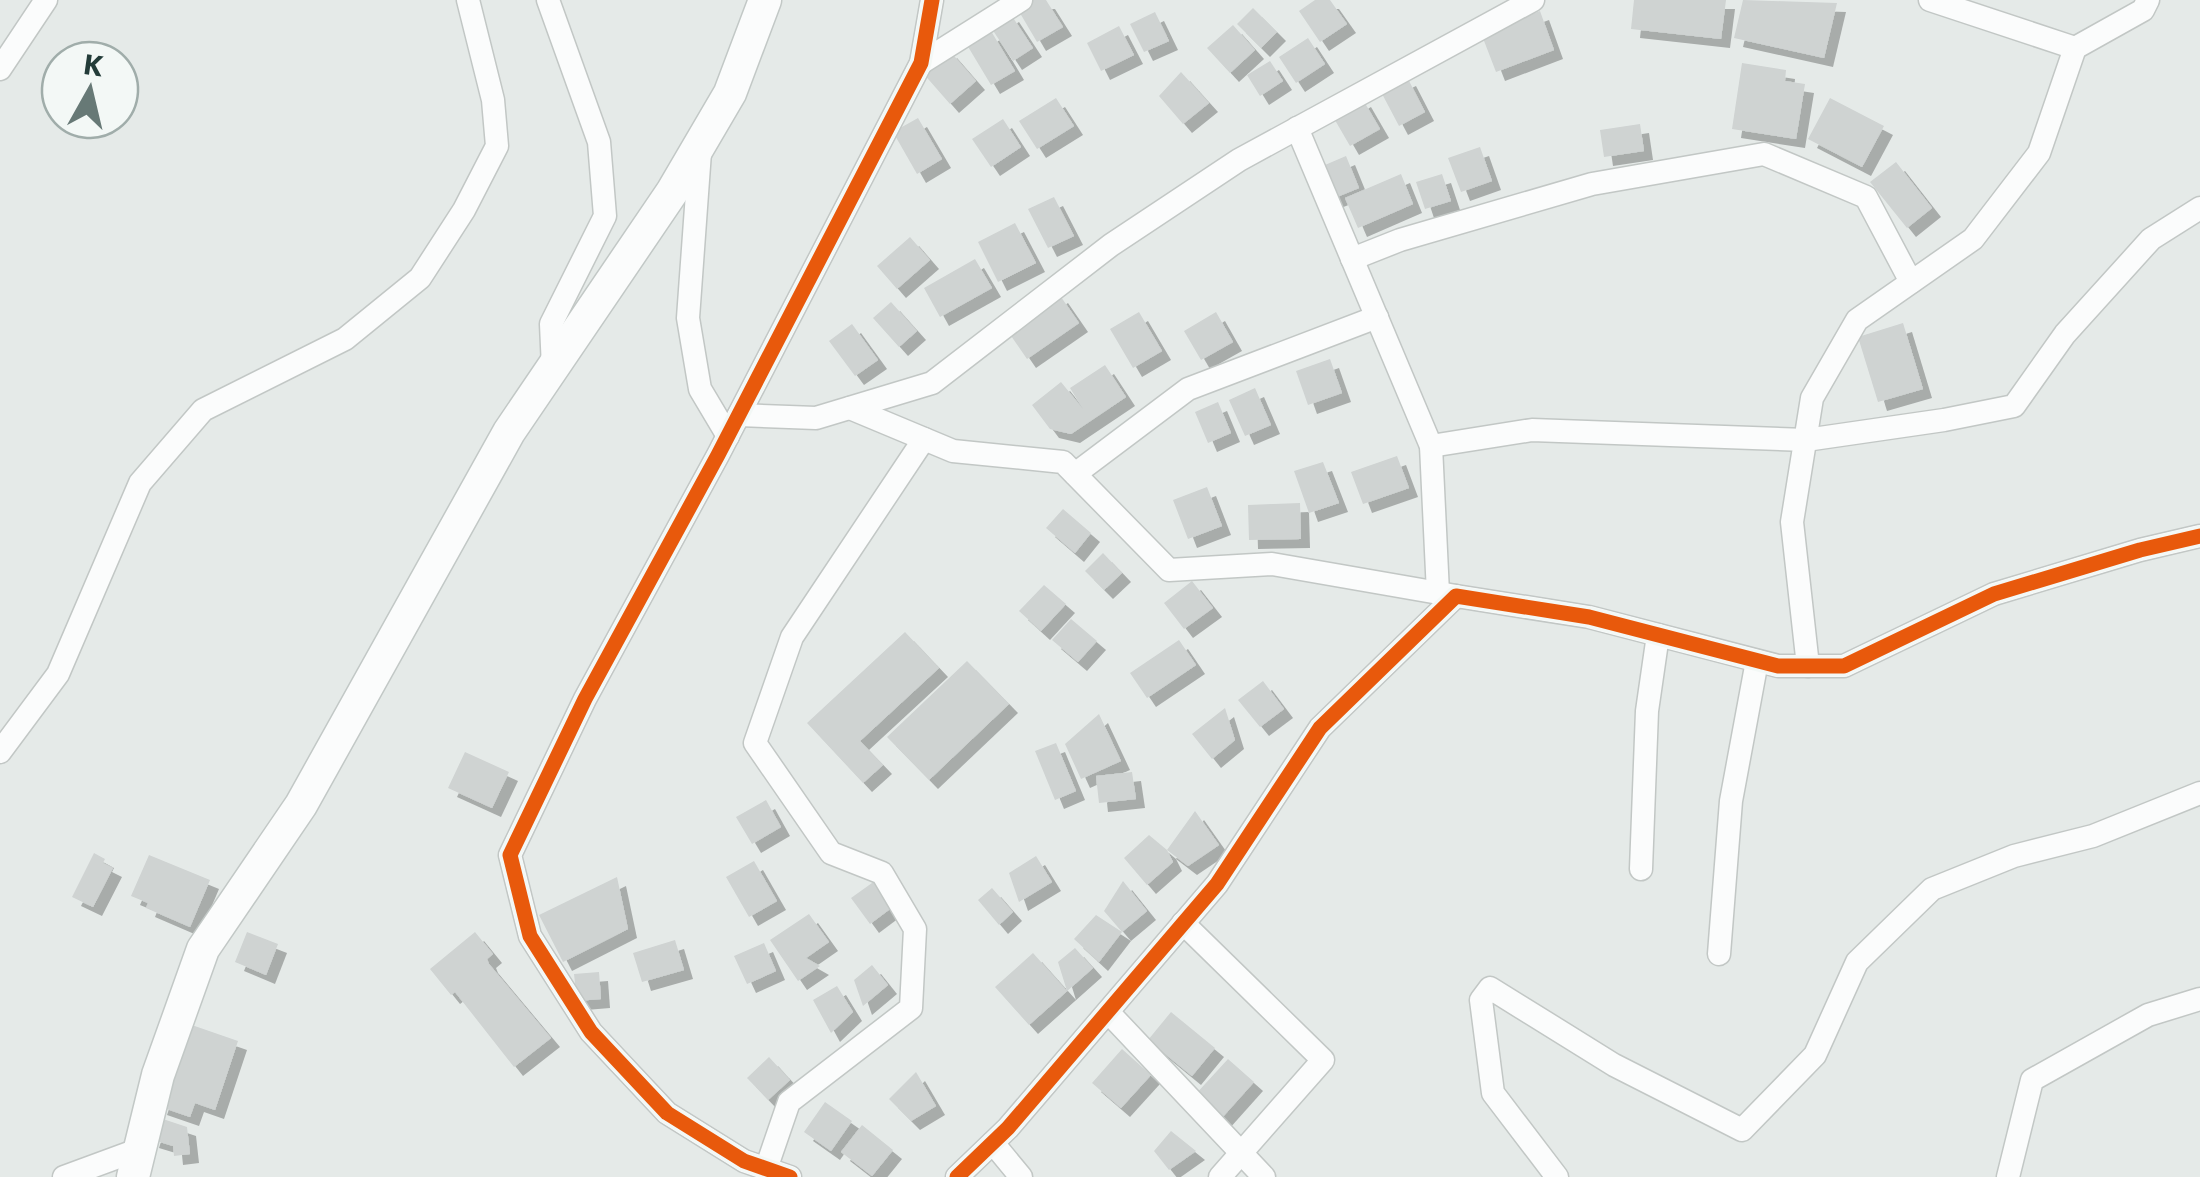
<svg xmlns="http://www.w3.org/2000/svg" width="2200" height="1177" font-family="Commissioner,sans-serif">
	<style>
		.building { fill: #cfd3d2; filter: url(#shadow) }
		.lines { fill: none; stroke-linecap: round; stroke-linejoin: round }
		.street-casing { stroke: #c2c7c5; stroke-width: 25 }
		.secondary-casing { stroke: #c2c8c6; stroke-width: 35 }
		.street { stroke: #fbfcfc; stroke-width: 22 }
		.secondary { stroke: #fbfcfc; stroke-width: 32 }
		.cycleway-casing { stroke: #f3f8f6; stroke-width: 21 }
		.cycleway { stroke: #e8590c; stroke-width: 15 }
	</style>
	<defs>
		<filter id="shadow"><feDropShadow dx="9" dy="9" stdDeviation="0" flood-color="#0004"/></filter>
	</defs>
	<rect width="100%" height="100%" fill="#e5eae8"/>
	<g class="building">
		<path d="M1030,0h16l17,27 -26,15 -20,-34z"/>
		<path d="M1315,0h15l17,24 -27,18 -21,-31z"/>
		<path d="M1634,0h92l-5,39 -90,-10z"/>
		<path d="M1743,0l94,3 -13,55 -90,-20z"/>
		<path d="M1253,8l24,24 -16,16 -24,-24z"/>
		<path d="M1540,11l14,39 -58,22 -15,-39z"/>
		<path d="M1155,12l14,29 -25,11 -14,-28z"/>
		<path d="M1010,13l23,35 -20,13 -23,-35z"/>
		<path d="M1233,25l22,25 -25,23 -23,-25z"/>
		<path d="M1119,26l15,29 -33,16 -14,-28z"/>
		<path d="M991,31l24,40 -24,14 -24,-40z"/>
		<path d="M1308,38l17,26 -29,19 -17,-26z"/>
		<path d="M948,49l28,32 -26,23 -28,-32z"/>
		<path d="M1270,61l13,20 -23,15 -13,-21z"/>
		<path d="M1742,63l44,7 -1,11 20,3 -9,55 -64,-10z"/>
		<path d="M1181,72l28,31 -26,21 -24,-28z"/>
		<path d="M1407,77l18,35 -26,14 -19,-36z"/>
		<path d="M1056,98l18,28 -37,23 -18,-28z"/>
		<path d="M1362,98l18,31 -30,17 -18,-31z"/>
		<path d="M1830,98l54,28 -22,41 -54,-28z"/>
		<path d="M918,118l24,41 -25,15 -24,-42z"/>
		<path d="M1003,119l18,28 -30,20 -19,-28z"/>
		<path d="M1640,124l4,27 -40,6 -4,-27z"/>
		<path d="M1480,147l12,34 -31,11 -13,-34z"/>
		<path d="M1346,156l13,32 -27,11 -14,-31z"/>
		<path d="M1896,162l36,46 -25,20 -37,-46z"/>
		<path d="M1401,174l12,30 -55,24 -13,-30z"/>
		<path d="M1442,174l9,27 -26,8 -9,-27z"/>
		<path d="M1054,197l20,39 -26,12 -20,-39z"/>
		<path d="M1015,223l21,40 -38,19 -20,-40z"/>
		<path d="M910,237l20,23 -33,29 -20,-23z"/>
		<path d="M975,259l17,29 -52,29 -16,-29z"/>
		<path d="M1059,294l20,29 -52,36 -20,-29z"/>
		<path d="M891,302l26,29 -18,16 -26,-29z"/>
		<path d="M1139,312l23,39 -29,17 -23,-39z"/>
		<path d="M1216,312l17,30 -32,18 -17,-29z"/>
		<path d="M1903,323l20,66 -45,13 -20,-65z"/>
		<path d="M852,324l26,36 -23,16 -26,-35z"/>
		<path d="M1330,359l12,34 -34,12 -12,-34z"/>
		<path d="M1105,365l21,32 -55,37 -21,-5 -18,-24 29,-23 22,27 -13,-21z"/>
		<path d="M1255,388l16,37 -26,11 -16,-36z"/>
		<path d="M1218,402l13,31 -23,10 -13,-31z"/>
		<path d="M1397,456l12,32 -46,16 -12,-32z"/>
		<path d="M1323,462l16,41 -30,10 -15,-42z"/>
		<path d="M1207,487l15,39 -34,13 -15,-39z"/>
		<path d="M1300,503l1,36 -52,1 -1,-35z"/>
		<path d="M1063,509l28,24 -16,20 -29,-25z"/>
		<path d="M1103,553l19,20 -18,17 -19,-19z"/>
		<path d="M1192,581l21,27 -29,21 -20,-26z"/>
		<path d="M1044,585l22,19 -25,27 -22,-20z"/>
		<path d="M1071,619l26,22 -19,21 -26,-22z"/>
		<path d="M905,632l34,36 -79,73 23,24 -20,18 -56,-60z"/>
		<path d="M1179,640l17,25 -49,33 -17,-25z"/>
		<path d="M967,661l42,43 -80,76 -42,-43z"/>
		<path d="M1263,681l21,28 -24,18 -22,-27z"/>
		<path d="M1225,708l10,32 -23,19 -20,-25z"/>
		<path d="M1099,714l22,47 -40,18 -16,-35z"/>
		<path d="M1056,743l20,48 -21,9 -20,-49z"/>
		<path d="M465,752l44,20 -17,36 -44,-20z"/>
		<path d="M1132,772l4,27 -37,4 -3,-27z"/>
		<path d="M766,800l15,27 -29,17 -16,-27z"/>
		<path d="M1195,811l24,34 -31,21 -21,-16z"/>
		<path d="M1149,835l18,15 6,12 -26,23 -23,-27z"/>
		<path d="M94,853l11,6 -2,4 10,5 -20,39 -21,-10z"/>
		<path d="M149,855l61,25 -20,47 -44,-19 2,-5 -17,-7z"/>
		<path d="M1036,856l16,26 -33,20 -10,-29z"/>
		<path d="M754,861l23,40 -28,16 -23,-40z"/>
		<path d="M617,877l11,52 -65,33 -24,-47z"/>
		<path d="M879,878l19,25 -28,21 -19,-26z"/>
		<path d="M1123,881l24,30 -25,21 -18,-21z"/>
		<path d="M992,888l21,24 -14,13 -21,-25z"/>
		<path d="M809,914l20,28 -23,16 14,8 -22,15 -28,-41z"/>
		<path d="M1096,915l26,17 -23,30 -25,-23z"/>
		<path d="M247,932l31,12 -12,31 -31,-13z"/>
		<path d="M475,932l18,22 -6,5 2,5 62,74 -37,29 -59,-75 -4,3 -21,-26z"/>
		<path d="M675,940l9,30 -42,12 -9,-29z"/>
		<path d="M764,943l12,28 -29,13 -13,-28z"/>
		<path d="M1075,948l18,20 -64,57 -34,-38 38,-34 34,38 -9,-29z"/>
		<path d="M872,965l16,20 -25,21 -9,-26z"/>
		<path d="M599,972l2,27 -24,2 -3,-27z"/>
		<path d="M837,986l16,26 -22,21 -18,-33z"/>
		<path d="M1171,1012l44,36 -23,28 -44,-36z"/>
		<path d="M186,1023l52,18 -23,69 -20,-7 -5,14 -32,-11z"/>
		<path d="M1122,1049l29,26 -30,33 -29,-25z"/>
		<path d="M769,1057l21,23 -22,20 -21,-22z"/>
		<path d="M1228,1059l26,23 -34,38 -26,-24z"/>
		<path d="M916,1072l20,34 -25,15 -22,-22z"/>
		<path d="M825,1102l27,19 -21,30 -27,-19z"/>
		<path d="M157,1117l30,10 3,27 -16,2 -1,-10 -23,-7z"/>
		<path d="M862,1125l31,25 -21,26 -31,-24z"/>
		<path d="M1171,1131l25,20 -27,19 -15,-19z"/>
	</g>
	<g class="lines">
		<g class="street-casing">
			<g id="street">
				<path d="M548,0l51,142 6,74 -54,108 2,44"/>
				<path d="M1930,0l145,48"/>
				<path d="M921,63l100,-63"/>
				<path d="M0,69l46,-69"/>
				<path d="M1297,128l134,318 7,147"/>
				<path d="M700,152l-12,166 12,71 28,47"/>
				<path d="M1352,259l48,-19 192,-56 172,-30 102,43 45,85"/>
				<path d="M850,408l103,43 110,11 106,108 103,-6 184,32"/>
				<path d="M739,415l77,3 116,-35 179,-138 128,-85 294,-160"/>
				<path d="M1431,446l101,-16 274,10 138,-20 70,-14 51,-72 86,-95 49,-31"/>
				<path d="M1075,474l113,-85 189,-72"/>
				<path d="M1808,666l-16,-144 20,-124 45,-78 116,-81 66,-86 36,-105 68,-38 5,-10"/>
				<path d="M0,752l58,-78 82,-191 63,-73 142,-71 75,-61 44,-68 33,-64 -4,-46 -25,-100"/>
				<path d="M1641,869l6,-158 11,-76"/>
				<path d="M1183,923l140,137 -103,117"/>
				<path d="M1719,954l12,-153 26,-140"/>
				<path d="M1108,1012l156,165"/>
				<path d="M993,1143l28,34"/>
				<path d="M766,1169l23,-67 122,-94 4,-79 -33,-56 -51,-20 -76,-110 37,-106 132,-198"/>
				<path d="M64,1177l76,-28"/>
				<path d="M790,1177l-46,-16 -77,-48 -76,-81 -61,-96 -20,-81 75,-156 133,-244 203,-392 11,-63"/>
				<path d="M957,1177l51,-49 209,-244 103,-156 136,-132 133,21 189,49h66l150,-72 146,-44 60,-14"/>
				<path d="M1557,1177l-64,-84 -12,-93 9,-12 124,77 128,65 73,-75 42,-93 75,-73 82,-33 79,-20 107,-43"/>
				<path d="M2008,1177l24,-97 116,-65 52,-16"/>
			</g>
		</g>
		<g class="secondary-casing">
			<path id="secondary" d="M133,1177l25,-102 45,-126 98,-144 208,-373 163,-240 58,-99 35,-93"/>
		</g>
		<use href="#street" class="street"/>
		<use href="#secondary" class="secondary"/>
		<g class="cycleway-casing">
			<g id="cycleway">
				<path d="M790,1177l-46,-16 -77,-48 -76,-81 -61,-96 -20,-81 75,-156 133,-244 203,-392 11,-63"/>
				<path d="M957,1177l51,-49 209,-244 103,-156 136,-132 133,21 189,49h66l150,-72 146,-44 60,-14"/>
			</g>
		</g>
		<use href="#cycleway" class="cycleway"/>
	</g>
	<g transform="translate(90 90) rotate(8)"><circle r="48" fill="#f3f8f6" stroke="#a0adaa" stroke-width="2.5"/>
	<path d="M0-8L18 38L0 25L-18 38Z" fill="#677976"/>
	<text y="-15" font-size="28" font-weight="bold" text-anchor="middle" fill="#233c39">K</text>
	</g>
</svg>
